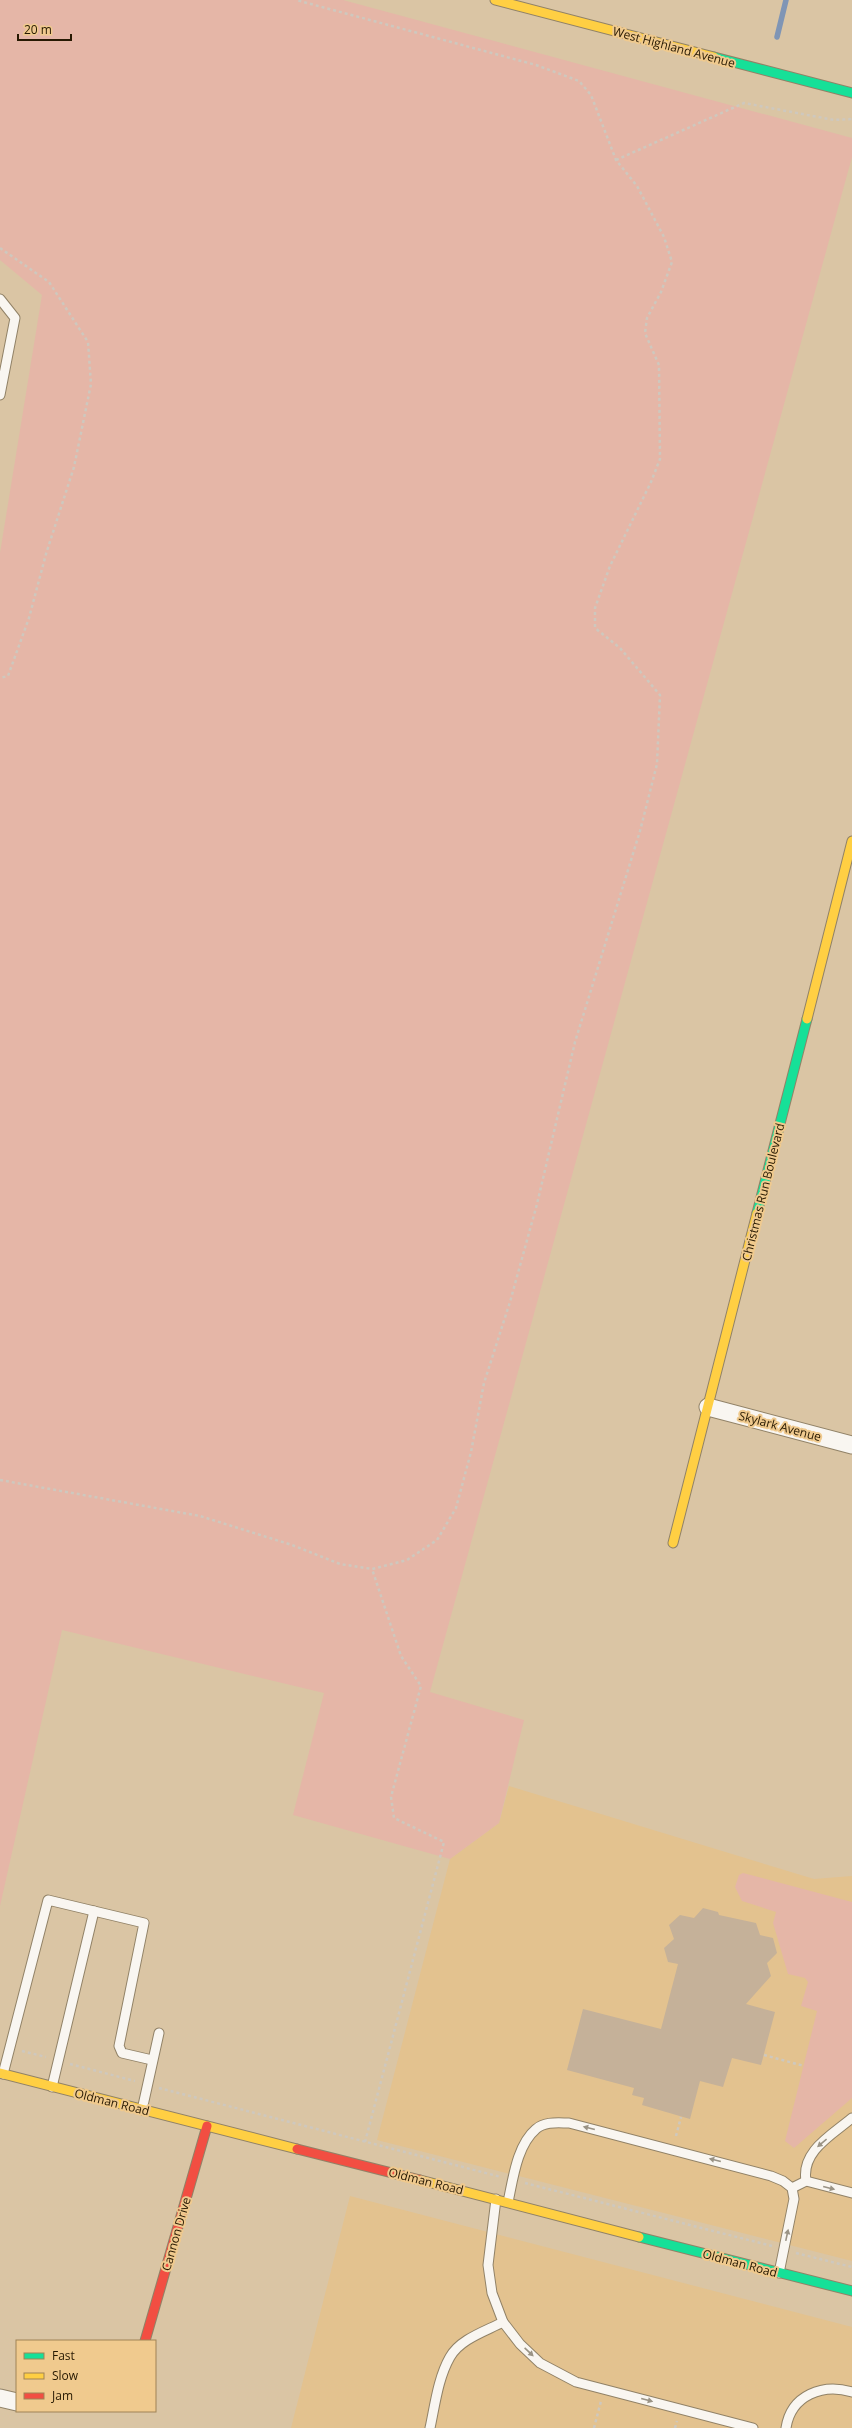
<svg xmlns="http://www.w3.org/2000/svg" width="852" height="2428" font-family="'Open Sans',sans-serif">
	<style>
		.built { fill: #e3c28f }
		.green { fill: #e5b6a7 }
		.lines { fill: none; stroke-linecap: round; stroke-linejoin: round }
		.stream { stroke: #7f95b5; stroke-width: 5.5 }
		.building { fill: #c5b199 }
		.lane-casing { stroke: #918267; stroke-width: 11 }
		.street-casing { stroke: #918267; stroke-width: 19 }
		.fast-casing { stroke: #918267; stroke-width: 11 }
		.slow-casing { stroke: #918267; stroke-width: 11 }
		.jam-casing { stroke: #918267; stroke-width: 11 }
		.path { stroke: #cec8be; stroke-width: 2.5; stroke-dasharray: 3 3; stroke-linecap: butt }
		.lane { stroke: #f9f6f1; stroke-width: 9 }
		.street { stroke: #f9f6f1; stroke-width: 17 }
		.fast { stroke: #16e098; stroke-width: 9 }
		.slow { stroke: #ffcf43; stroke-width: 9 }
		.jam { stroke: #f24e42; stroke-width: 9 }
		.oneway { fill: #9a9385 }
		.labels { text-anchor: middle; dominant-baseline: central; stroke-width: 4; stroke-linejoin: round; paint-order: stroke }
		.street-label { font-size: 12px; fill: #271902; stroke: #f0ca8e }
	</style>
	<rect width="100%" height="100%" fill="#dac5a4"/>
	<g class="built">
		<path d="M509,1786l305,93 38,-3v385l-475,-121 73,-281 49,-36z"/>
		<path d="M350,2196l502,131v101h-561z"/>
	</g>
	<g class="green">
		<path d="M0,0h343l509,138v19l-422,1535 94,28 -25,103 -49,36 -157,-44 31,-122 -262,-63 -62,276v-1353l42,-258 -42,-35z"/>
		<path d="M743,1873l109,29v196l-58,50 -9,-7 32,-130 -16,-5 7,-24 -3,-4 -17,-4 -15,-51 3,-11 -34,-11 -7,-14 4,-12z"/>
	</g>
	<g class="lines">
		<path class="stream" d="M777,37l9,-37"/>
	</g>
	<path class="building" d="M703,1908l15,4 1,3 37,8 4,12 13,3 4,15 -10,10 4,13 -25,28 29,8 -14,53 -29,-7 -9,29 -23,-6 -10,38 -48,-14 2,-7 -12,-3 2,-7 -67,-18 16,-61 78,20 17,-65 -10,-2 -4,-14 10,-9 -5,-14 11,-10 14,3z"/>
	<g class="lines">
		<g class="lane-casing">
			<g id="lane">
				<path d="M0,299l15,19 -15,77"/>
				<path d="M3,2074l45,-174 96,23 -25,123 3,7 30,7"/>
				<path d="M52,2087l42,-176"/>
				<path d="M142,2110l17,-77"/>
				<path d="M806,2181c-5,-30 26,-46 46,-63"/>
				<path d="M792,2188l14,-7 46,12"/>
				<path d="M496,2199l-8,66 4,28 11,29 17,22 20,19 36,19 177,46"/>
				<path d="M508,2202c5,-23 9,-57 28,-73 9,-8 23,-6 33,-6l202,53 12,5 9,7 2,11 -15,74"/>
				<path d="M430,2428c5,-23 8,-50 20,-71 10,-18 36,-26 53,-35"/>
				<path d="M786,2428c5,-33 37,-45 66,-36"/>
			</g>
		</g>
		<g class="street-casing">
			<g id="street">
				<path d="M708,1407l144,38"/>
				<path d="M0,2398l17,4"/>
			</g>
		</g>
		<g class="fast-casing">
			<g id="fast">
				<path d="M714,57l138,36"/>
				<path d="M757,1213l50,-194"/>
				<path d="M639,2237l213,54"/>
			</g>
		</g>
		<g class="slow-casing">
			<g id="slow">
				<path d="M495,0l219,57"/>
				<path d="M807,1019l45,-178"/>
				<path d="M673,1543l84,-330"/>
				<path d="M0,2073l297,76"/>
				<path d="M420,2180l219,57"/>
			</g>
		</g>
		<g class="jam-casing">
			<g id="jam">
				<path d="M297,2149l123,31"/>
				<path d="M145,2341l62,-215"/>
			</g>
		</g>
		<g class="path">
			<path d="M616,160l128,-57 90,17 18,-1"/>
			<path d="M0,248l49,34 39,60 3,42 -17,83 -28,87 -17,64 -21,58 -8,2"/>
			<path d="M0,1480l200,36 92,29 48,19 32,5 35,-9 30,-20 19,-32 15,-56 13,-69 26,-81 27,-98 38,-162 65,-211 17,-67 3,-69 -40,-47 -25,-20v-20l15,-42 41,-84 9,-23 -1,-94 -14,-32 2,-15 14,-26 11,-30 -8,-25 -27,-51 -21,-26 -25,-65 -12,-14 -43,-16 -240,-65"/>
			<path d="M22,2051l24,6"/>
			<path d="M764,2055l40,11"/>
			<path d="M70,2064l65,17"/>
			<path d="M159,2088l342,89"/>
			<path d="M676,2136l5,-19"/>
			<path d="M365,2142l79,-300 -50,-24 -3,-21 30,-111 -20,-30 -29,-87"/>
			<path d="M525,2183l247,63"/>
			<path d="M796,2253l56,14"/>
			<path d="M594,2428l7,-27"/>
			<path d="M675,2428l2,-7"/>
		</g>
		<use href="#lane" class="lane"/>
		<use href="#street" class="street"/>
		<use href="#fast" class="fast"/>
		<use href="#slow" class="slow"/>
		<use href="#jam" class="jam"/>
	</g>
	<defs><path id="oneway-solid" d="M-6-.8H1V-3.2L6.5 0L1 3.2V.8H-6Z"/></defs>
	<g class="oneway">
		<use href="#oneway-solid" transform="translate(589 2128) rotate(-166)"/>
		<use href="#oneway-solid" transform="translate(822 2143) rotate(140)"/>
		<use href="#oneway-solid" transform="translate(715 2160) rotate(-166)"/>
		<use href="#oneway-solid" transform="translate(829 2188) rotate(14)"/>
		<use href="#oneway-solid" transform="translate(787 2235) rotate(-78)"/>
		<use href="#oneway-solid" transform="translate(529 2352) rotate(43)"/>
		<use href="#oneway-solid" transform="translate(647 2400) rotate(15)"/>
	</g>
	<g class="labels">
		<g class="street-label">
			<text transform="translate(674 47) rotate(15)">West Highland Avenue</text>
			<text transform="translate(763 1192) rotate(-76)">Christmas Run Boulevard</text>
			<text transform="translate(780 1426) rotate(15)">Skylark Avenue</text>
			<text transform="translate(112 2102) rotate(14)">Oldman Road</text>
			<text transform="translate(426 2181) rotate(14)">Oldman Road</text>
			<text transform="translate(176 2234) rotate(-74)">Cannon Drive</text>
			<text transform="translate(740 2263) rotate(15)">Oldman Road</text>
		</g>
	</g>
	<rect x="16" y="2340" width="140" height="72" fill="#f0ca8e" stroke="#a08356"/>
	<rect x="24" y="2353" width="20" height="6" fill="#16e098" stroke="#a08356"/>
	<text x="52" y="2360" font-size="12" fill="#271902">Fast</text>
	<rect x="24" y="2373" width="20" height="6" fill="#ffcf43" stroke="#a08356"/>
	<text x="52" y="2380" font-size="12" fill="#271902">Slow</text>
	<rect x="24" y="2393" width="20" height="6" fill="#f24e42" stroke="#a08356"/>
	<text x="52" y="2400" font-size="12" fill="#271902">Jam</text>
	<path d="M18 34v6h53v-6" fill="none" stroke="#271902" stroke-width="2"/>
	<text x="24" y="34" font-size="12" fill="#271902" stroke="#f0ca8e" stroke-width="3" paint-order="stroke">20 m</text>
</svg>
